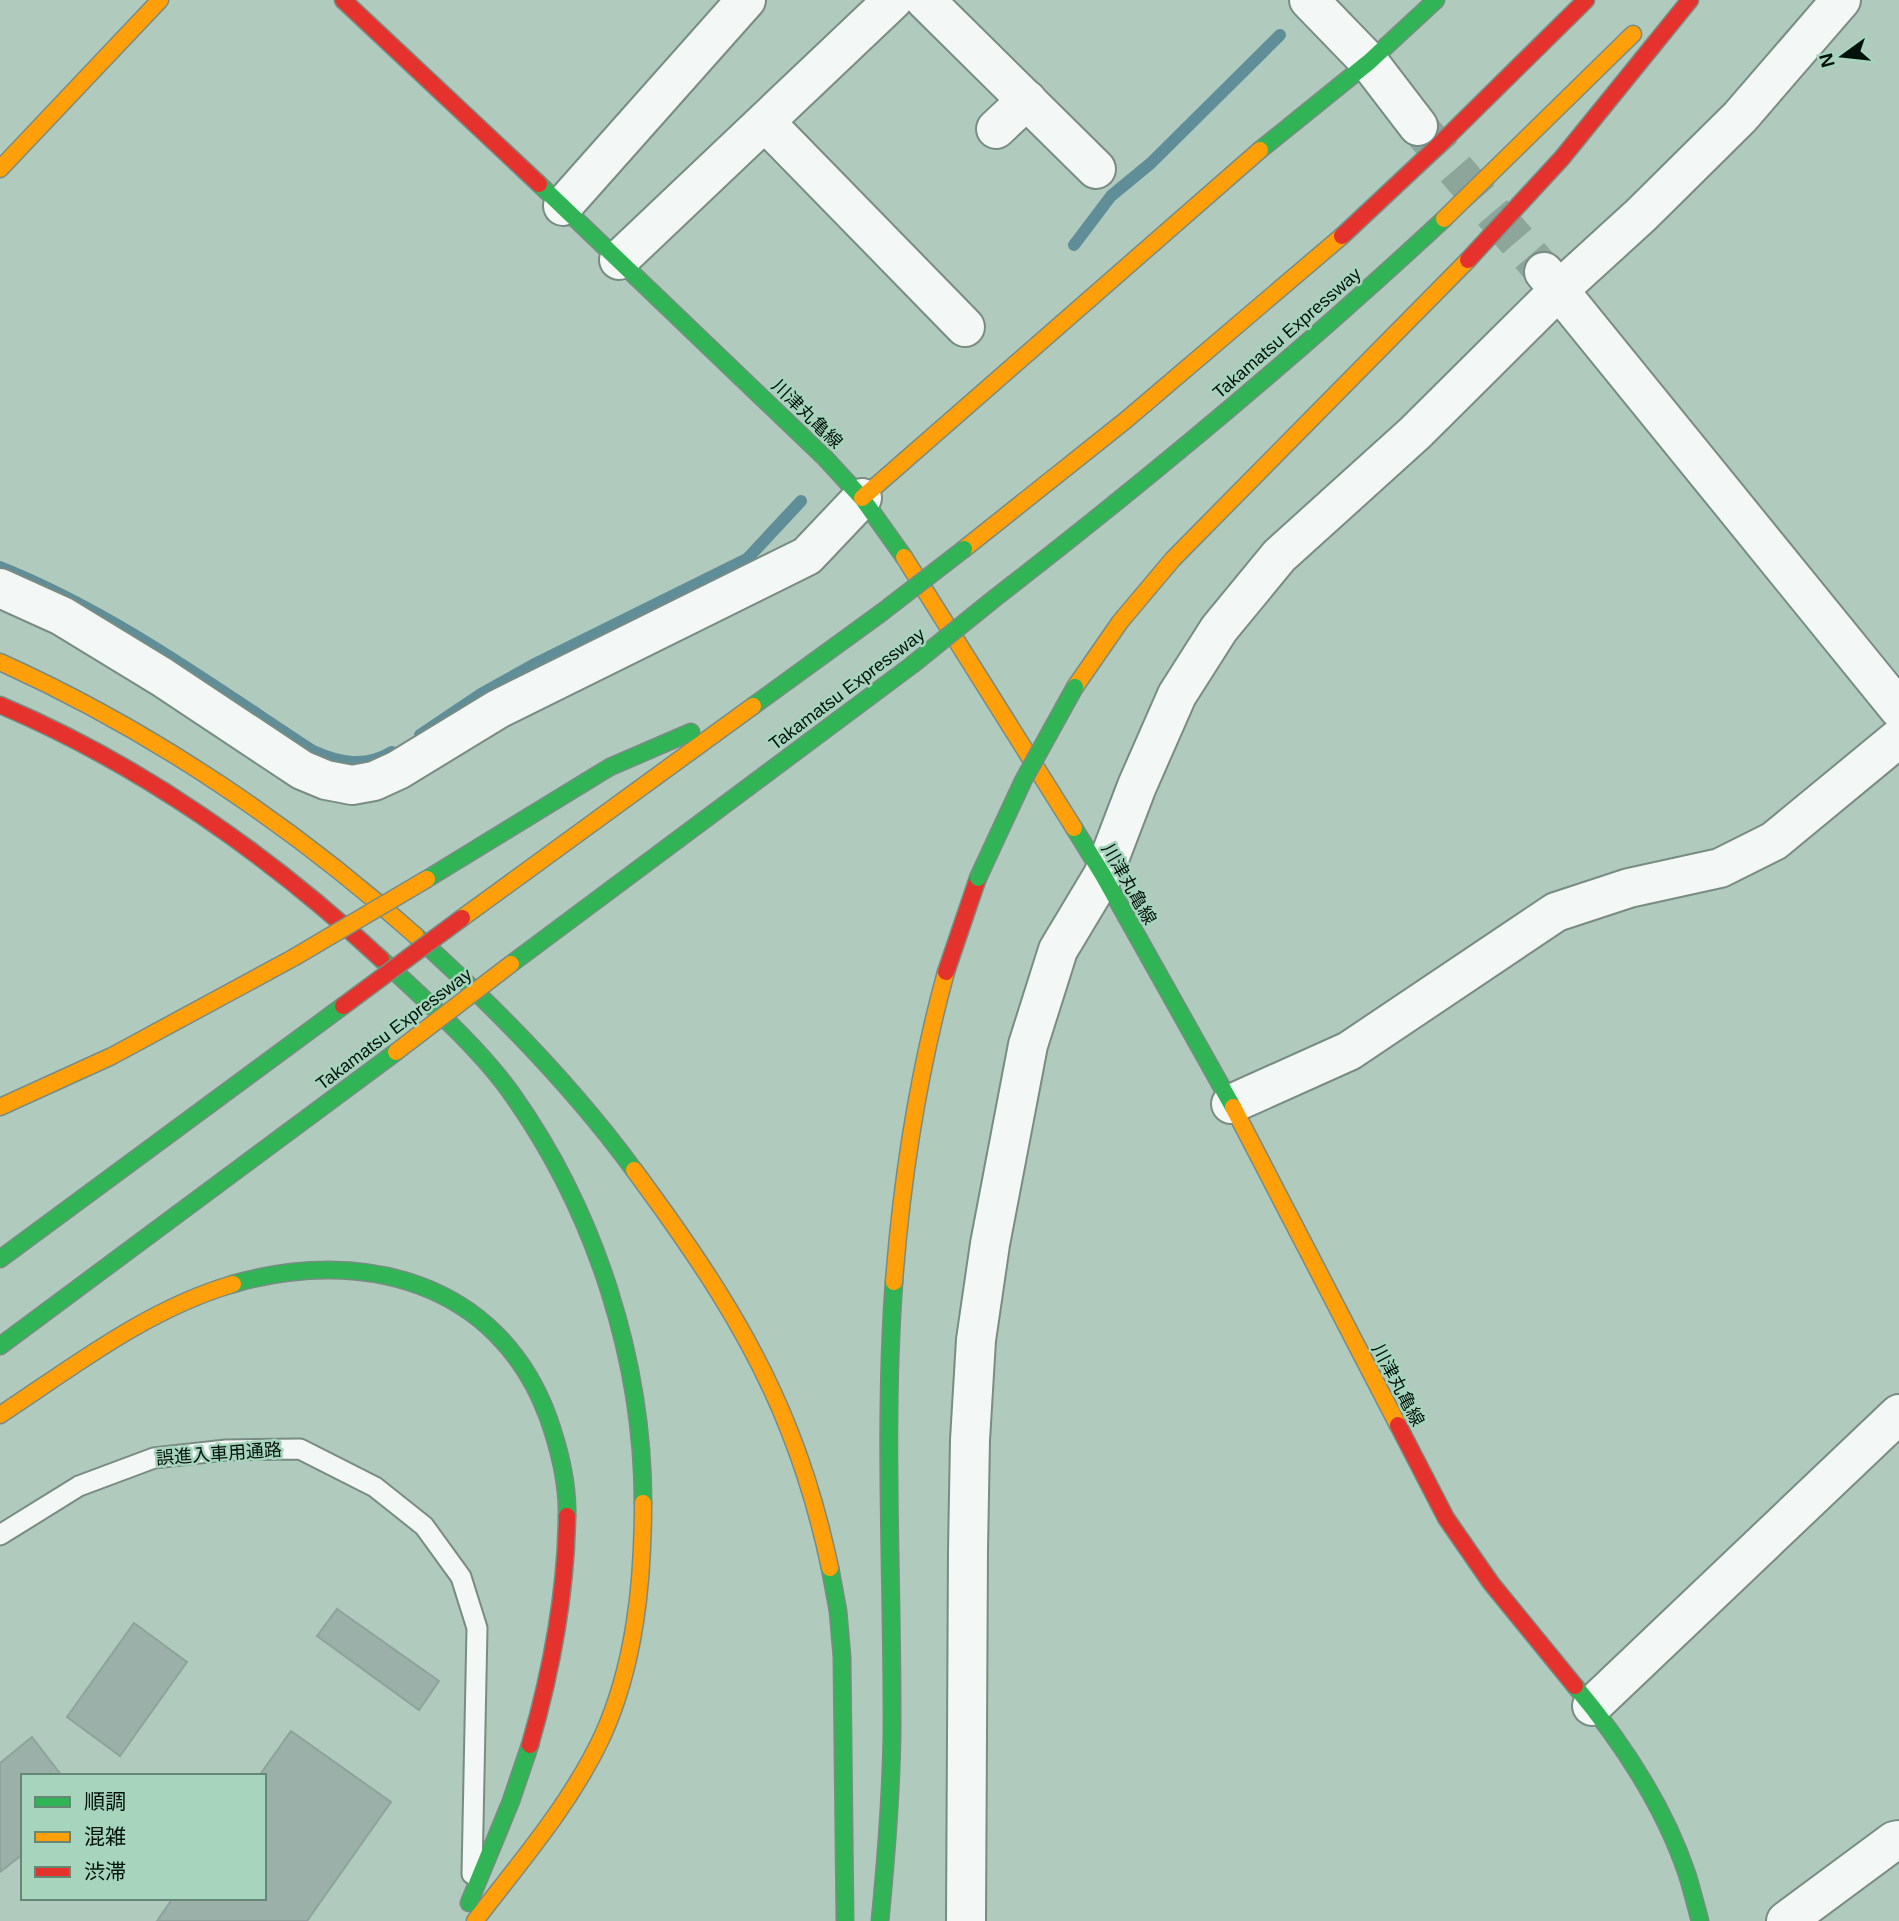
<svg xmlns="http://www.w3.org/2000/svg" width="1899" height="1921" font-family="Helvetica,'Noto Sans JP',sans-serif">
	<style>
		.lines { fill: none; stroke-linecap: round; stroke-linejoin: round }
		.stream { stroke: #5f8e98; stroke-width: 12 }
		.building { fill: #9ab0a8; stroke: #8da39b; stroke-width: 2 }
		.street-tunnel { stroke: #8da59a; stroke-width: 38; stroke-dasharray: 38 19; stroke-linecap: butt }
		.lane-casing { stroke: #788c83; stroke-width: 23 }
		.street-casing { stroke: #788c83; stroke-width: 42 }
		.fast-casing { stroke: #788c83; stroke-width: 19 }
		.slow-casing { stroke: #788c83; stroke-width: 19 }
		.jam-casing { stroke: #788c83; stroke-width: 19 }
		.lane { stroke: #f3f7f5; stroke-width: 19 }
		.street { stroke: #f3f7f5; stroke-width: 38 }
		.fast { stroke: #30b455; stroke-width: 16 }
		.slow { stroke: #ff9f0a; stroke-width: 16 }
		.jam { stroke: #e5322d; stroke-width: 16 }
		.fast-bridge-casing { stroke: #788c83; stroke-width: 19; stroke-linecap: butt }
		.slow-bridge-casing { stroke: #788c83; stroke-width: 19; stroke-linecap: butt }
		.jam-bridge-casing { stroke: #788c83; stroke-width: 19; stroke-linecap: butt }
		.fast-bridge { stroke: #30b455; stroke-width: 16 }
		.slow-bridge { stroke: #ff9f0a; stroke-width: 16 }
		.jam-bridge { stroke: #e5322d; stroke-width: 16 }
		.labels { text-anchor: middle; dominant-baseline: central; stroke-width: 5; stroke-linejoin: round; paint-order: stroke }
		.street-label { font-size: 18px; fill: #03130c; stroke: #a6d4bc }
	</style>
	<rect width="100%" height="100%" fill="#b0cabd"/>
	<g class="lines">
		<g class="stream">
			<path d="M1074,245l37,-49 40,-33 129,-128"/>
			<path d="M0,567c113,45 212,118 313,184 27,12 52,17 79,1"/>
			<path d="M420,735l61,-41 52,-29 214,-106 54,-58"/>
		</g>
	</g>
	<g class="building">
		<path d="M337,1609l102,72 -20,29 -102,-74z"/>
		<path d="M134,1623l53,39 -67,94 -53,-39z"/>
		<path d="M291,1731l100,71 -84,119h-150l16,-23h91v-122h-5z"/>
		<path d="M32,1737l30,39h-39v78l-23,18v-109z"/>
	</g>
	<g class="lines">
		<path class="street-tunnel" d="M1418,126l126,146"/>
		<g class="lane-casing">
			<path id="lane" d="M0,1535l79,-49 75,-28 72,-8 74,-1 75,38 49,39 37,51 16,51 -5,246"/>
		</g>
		<g class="street-casing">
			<g id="street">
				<path d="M925,0l171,169"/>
				<path d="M1309,0l60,62 49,64"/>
				<path d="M765,122l200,205"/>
				<path d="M996,129l31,-29"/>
				<path d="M563,206l183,-206"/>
				<path d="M619,260l274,-260"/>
				<path d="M1544,272l355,437"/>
				<path d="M0,588l62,28 100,61 140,93 24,10 26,5 22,-4 24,-11 100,-61 309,-153 55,-58"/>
				<path d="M1231,1104l118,-53 207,-139 73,-24 91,-20 54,-27 125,-103"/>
				<path d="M1592,1706l307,-292"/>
				<path d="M966,1921l2,-371 2,-110 6,-100 14,-96 38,-199 30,-95 45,-75 34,-89 40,-91 42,-66 60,-73 136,-123 145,-144 81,-74 99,-98 101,-117"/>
				<path d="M1786,1921l108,-80 5,-1"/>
			</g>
		</g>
		<g class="fast-casing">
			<g id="fast">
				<path d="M1260,150l109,-88 67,-62"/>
				<path d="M539,184l286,274 37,40 42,59"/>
				<path d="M995,598c155,-120 305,-245 449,-379"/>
				<path d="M753,706l128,-93"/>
				<path d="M1074,828l29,47 130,232"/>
				<path d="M427,879l183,-112 81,-35"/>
				<path d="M416,936c79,71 155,148 218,234"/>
				<path d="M381,959c43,40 100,90 133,138 82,117 129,264 129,406"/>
				<path d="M511,964l401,-299"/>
				<path d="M0,1259l343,-253"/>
				<path d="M233,1284c128,-37 265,-3 315,133 11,31 20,66 19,99"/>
				<path d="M0,1346l396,-294"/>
				<path d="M830,1568l8,43 4,46 3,264"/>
				<path d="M1575,1686c46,55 89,120 112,188 5,16 9,32 13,47"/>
				<path d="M469,1903l42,-102 19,-56"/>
				<path d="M880,1921c6,-62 11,-124 12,-186 1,-151 -9,-302 2,-453"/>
			</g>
		</g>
		<g class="slow-casing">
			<g id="slow">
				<path d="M0,169l160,-169"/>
				<path d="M1444,219l189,-185"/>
				<path d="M862,498l398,-348"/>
				<path d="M964,549l162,-129 216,-184"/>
				<path d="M904,557l170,271"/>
				<path d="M0,662c151,68 293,164 416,274"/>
				<path d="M1075,687l45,-65 53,-63 295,-299"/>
				<path d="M462,918l291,-212"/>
				<path d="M0,1107l112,-51 181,-98"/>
				<path d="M1233,1107l165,318"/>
				<path d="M634,1170c60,81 118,165 155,260 18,45 31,91 41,138"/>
				<path d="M894,1282c8,-105 24,-208 52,-310"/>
				<path d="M0,1415c73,-48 147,-106 233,-131"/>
				<path d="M475,1921c45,-59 95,-116 127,-184 33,-72 41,-155 41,-234"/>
			</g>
		</g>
		<g class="jam-casing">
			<g id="jam">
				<path d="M343,0l196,184"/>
				<path d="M1342,236l96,-90 148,-146"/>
				<path d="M1468,260l94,-102 128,-158"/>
				<path d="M0,705c140,59 270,151 381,254"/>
				<path d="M946,972l32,-94"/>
				<path d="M1398,1425l48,93 45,65 84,103"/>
				<path d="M530,1745c22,-76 36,-150 37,-229"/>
			</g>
		</g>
		<use href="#lane" class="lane"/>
		<use href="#street" class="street"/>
		<use href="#fast" class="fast"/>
		<use href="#slow" class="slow"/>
		<use href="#jam" class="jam"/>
		<g class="fast-bridge-casing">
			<g id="fast-bridge">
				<path d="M881,613l83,-64"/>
				<path d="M912,665l83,-67"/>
				<path d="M978,878l45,-97 52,-94"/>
			</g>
		</g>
		<g class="slow-bridge-casing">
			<g id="slow-bridge">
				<path d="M293,958l134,-79"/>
				<path d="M396,1052l115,-88"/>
			</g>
		</g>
		<g class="jam-bridge-casing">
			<path id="jam-bridge" d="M343,1006l119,-88"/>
		</g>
		<use href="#fast-bridge" class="fast-bridge"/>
		<use href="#slow-bridge" class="slow-bridge"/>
		<use href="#jam-bridge" class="jam-bridge"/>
	</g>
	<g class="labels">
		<g class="street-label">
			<text transform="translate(1287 333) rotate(-41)">Takamatsu Expressway</text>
			<text transform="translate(807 414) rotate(44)">川津丸亀線</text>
			<text transform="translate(847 689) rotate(-37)">Takamatsu Expressway</text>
			<text transform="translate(1129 884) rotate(60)">川津丸亀線</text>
			<text transform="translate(394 1029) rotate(-37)">Takamatsu Expressway</text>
			<text transform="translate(1398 1385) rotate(62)">川津丸亀線</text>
			<text transform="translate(219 1454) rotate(-4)">誤進入車用通路</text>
		</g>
	</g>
	<rect x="21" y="1774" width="245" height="126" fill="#a6d4bc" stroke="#658776" stroke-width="2"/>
	<rect x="35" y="1797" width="35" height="10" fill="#30b455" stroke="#658776" stroke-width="2"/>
	<text x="84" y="1809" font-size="21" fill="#03130c">順調</text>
	<rect x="35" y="1832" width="35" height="10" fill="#ff9f0a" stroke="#658776" stroke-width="2"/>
	<text x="84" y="1844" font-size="21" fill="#03130c">混雑</text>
	<rect x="35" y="1867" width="35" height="10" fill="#e5322d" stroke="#658776" stroke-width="2"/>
	<text x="84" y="1879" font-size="21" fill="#03130c">渋滞</text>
	<g transform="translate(1843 56) rotate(255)" stroke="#a6d4bc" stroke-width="5" paint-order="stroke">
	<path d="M0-5L12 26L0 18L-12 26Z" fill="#03130c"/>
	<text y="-10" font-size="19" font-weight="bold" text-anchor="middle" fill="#03130c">N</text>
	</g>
</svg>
